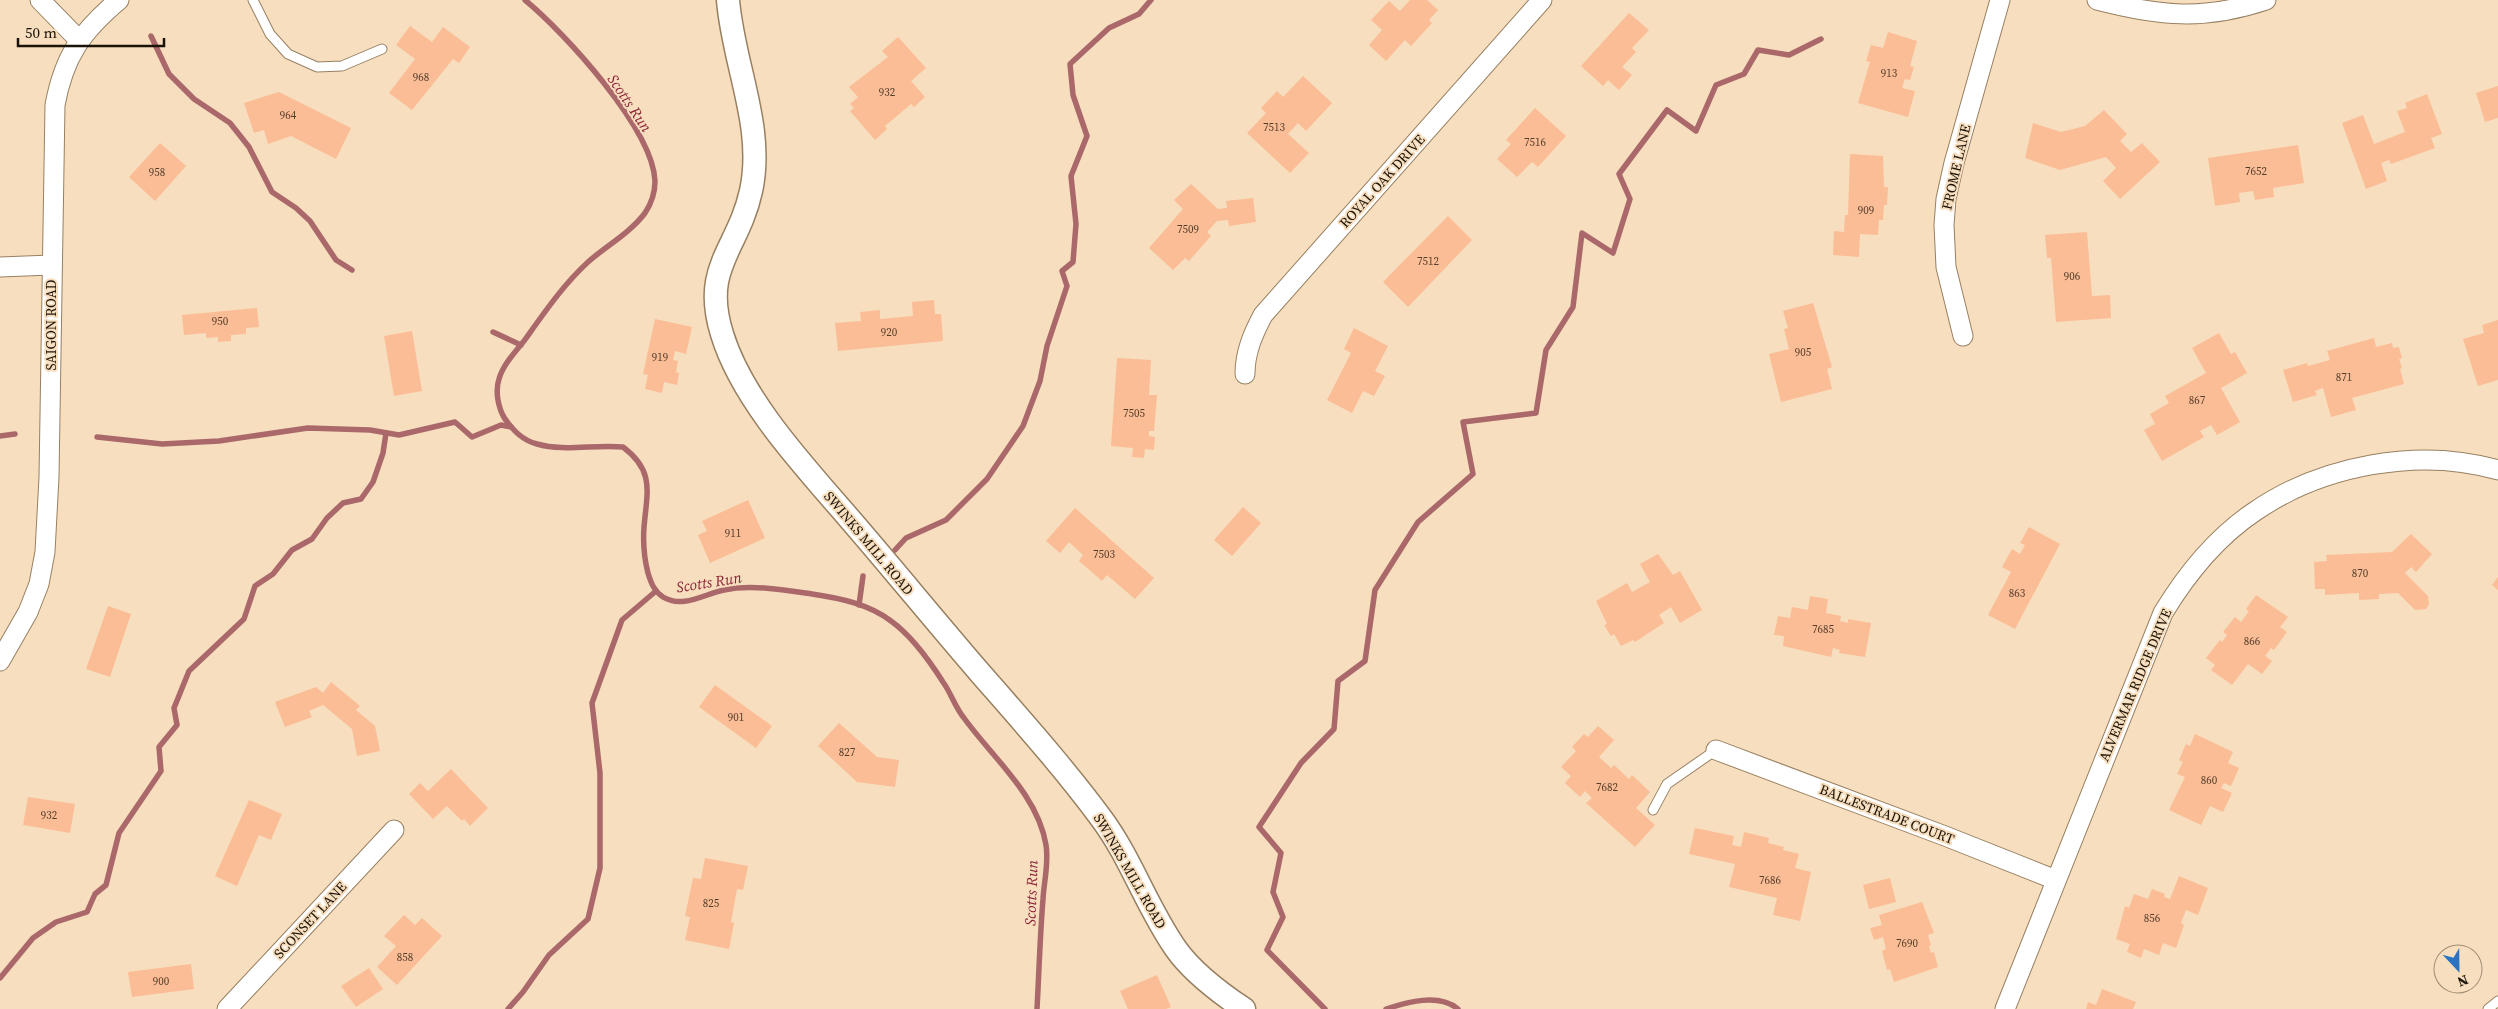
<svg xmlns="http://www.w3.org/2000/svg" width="2498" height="1009" font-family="'Source Serif 4',serif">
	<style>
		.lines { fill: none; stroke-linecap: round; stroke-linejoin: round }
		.stream { stroke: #aa686b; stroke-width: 5.5 }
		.building { fill: #fbbd96 }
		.service-casing { stroke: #978062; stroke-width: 11 }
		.minor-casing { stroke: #978062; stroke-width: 21 }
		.tertiary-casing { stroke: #978062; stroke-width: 25 }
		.service { stroke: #fff; stroke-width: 9 }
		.minor { stroke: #fff; stroke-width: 19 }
		.tertiary { stroke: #fff; stroke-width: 22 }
		.labels { text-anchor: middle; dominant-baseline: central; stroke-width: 4; stroke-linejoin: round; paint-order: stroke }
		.number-label { font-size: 11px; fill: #533e2b }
		.street-label { font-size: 14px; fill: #1b1307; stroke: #f7debe }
		.water-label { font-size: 15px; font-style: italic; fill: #8b2137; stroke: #f7debe }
	</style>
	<rect width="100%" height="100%" fill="#f7debe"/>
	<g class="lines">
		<g class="stream">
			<path d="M525,0c39,32 128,129 130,181 0,11 -4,23 -10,32 -15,20 -39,33 -57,49 -25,23 -44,51 -64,79 -9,11 -21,24 -25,38 -4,12 -1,29 6,40 9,12 17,21 32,25 27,8 58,0 86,3 32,24 24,45 21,80 -1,15 0,31 4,46 3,10 6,18 15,24 20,12 41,-3 61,-7 27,-6 61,0 88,4 27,4 57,10 79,27 21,15 38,39 52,61 8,11 12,25 21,36 28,39 74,77 82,127 3,18 -2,36 -3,54 -3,37 -4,73 -6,110"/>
			<path d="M151,36l18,38 25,25 36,24 19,24 23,45 24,16 14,13 26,39 16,10"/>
			<path d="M493,332l28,13"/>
			<path d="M0,436l15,-2"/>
			<path d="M97,437l65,7 57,-3 89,-13 62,2 29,5 56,-13 17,15 29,-12 10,2"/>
			<path d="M895,550l11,-12 40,-18 41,-41 36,-53 17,-45 7,-35 20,-60 -5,-15 11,-9 3,-38 -5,-48 16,-40 -14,-41 -3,-31 39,-36 30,-14 12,-14"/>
			<path d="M859,605l4,-29"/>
			<path d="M0,978l33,-40 23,-16 31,-10 8,-18 11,-9 13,-52 42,-62 -2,-24 18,-22 -3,-17 15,-37 55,-52 11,-33 18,-12 19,-24 20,-11 15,-21 16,-15 18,-4 12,-17 10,-29 3,-20"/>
			<path d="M508,1009l15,-17 26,-37 39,-36 12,-51v-95l-8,-70 30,-83 34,-29"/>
			<path d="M1325,1009l-58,-59 16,-33 -10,-25 8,-39 -22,-26 42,-64 33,-34 4,-48 27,-20 10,-71 43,-68 55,-48 -10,-52 73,-9 10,-63 27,-43 9,-74 31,20 17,-54 -11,-25 48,-64 29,21 20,-46 28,-11 14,-24 31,5 32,-16"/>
			<path d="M1386,1009c21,-7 53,-16 72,0"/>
		</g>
	</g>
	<g class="building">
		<path d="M1410,0h17l11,10 -9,10 3,3 -21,23 -6,-6 -19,21 -17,-16 13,-15 -11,-10 18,-19 11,10z"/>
		<path d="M1629,13l20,17 -17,18 4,4 -14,15 10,8 -13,15 -11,-10 -5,6 -22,-20z"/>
		<path d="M410,26l22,16 11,-15 27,20 -11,16 -6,-4 -41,51 -23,-17 26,-34 -19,-14z"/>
		<path d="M1888,32l29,9 -7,25 4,1 -4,13 -5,-1 -3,9 13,3 -7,26 -50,-14 12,-41 -4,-1 5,-16 12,3z"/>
		<path d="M898,37l28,31 -15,13 14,16 -11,10 -3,-3 -26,22 2,3 -12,11 -25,-29 4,-3 -4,-4 8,-7 -9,-10 39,-30 -6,-6z"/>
		<path d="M1303,76l29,27 -26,28 -8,-8 -10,11 21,19 -19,20 -43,-40 19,-20 -5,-5 16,-17 6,6z"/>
		<path d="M2498,86v32l-13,4 -9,-29z"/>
		<path d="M279,92l72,36 -15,31 -45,-23 -23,8 -4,-14 -10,3 -10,-30z"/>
		<path d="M2427,94l15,40 -11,4 4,10 -44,16 -2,-4 -8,3 6,18 -21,8 -24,-66 21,-8 11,29 31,-12 -8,-21 10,-3 -2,-5z"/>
		<path d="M1535,108l31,28 -28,31 -6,-5 -15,15 -20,-18 14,-15 -5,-4z"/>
		<path d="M2104,110l23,24 -7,7 11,11 11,-9 18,19 -40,37 -17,-18 13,-13 -10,-11 -46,13 -35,-12 8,-35 28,9 24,-6z"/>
		<path d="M160,143l26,23 -31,35 -26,-24z"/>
		<path d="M2298,145l6,38 -31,5 1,9 -19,3 -2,-9 -14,2 1,9 -25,4 -7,-48z"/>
		<path d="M1850,154l33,2 1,31h4l-1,18h-3l-1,15h-4l-1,15 -18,-1 -1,23 -26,-2 1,-24 10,1 1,-17h3z"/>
		<path d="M1191,184l27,25 9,-1 -1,-7 27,-3 3,24 -27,4 -1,-6 -11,1 -10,11 4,4 -22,25 -4,-3 -12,12 -24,-22 34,-39 -9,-9z"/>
		<path d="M1448,216l24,24 -64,67 -25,-25z"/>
		<path d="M2087,232l5,64 18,-1 1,23 -55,4 -5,-64h-4l-2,-23z"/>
		<path d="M934,300l1,14h6l2,27 -105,10 -3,-28 26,-2 -1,-9 20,-2v9l33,-3 -1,-14z"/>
		<path d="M1813,303l19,64 -5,2 5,20 -51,13 -12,-48 20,-5 -5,-20 4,-1 -5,-17z"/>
		<path d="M257,308l2,19 -13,1v6l-15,1v6l-13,1v-5l-12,1v-5l-22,2 -2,-20z"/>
		<path d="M655,319l37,8 -6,27 -11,-3 -2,9 5,1 -2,11 3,1 -2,12 -13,-3 -2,11 -17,-4 3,-14 -5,-1z"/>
		<path d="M2498,320v60l-20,6 -15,-47 21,-6 -2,-8z"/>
		<path d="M1354,328l34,18 -13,25 10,5 -11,20 -11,-5 -11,22 -25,-13 24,-47 -7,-4z"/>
		<path d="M412,331l10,60 -28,5 -10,-60z"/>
		<path d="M2219,333l12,21 4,-2 12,21 -26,15 19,34 -23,13 -6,-10 -11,6 4,6 -42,24 -18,-31 11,-6 -5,-10 19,-11 -4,-7 41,-23 -14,-25z"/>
		<path d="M2374,338l2,9 16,-4 1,5 6,-1 3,11 -3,1 3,9 -2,1 4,15 -52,14 4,12 -25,7 -8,-29 -8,3 2,4 -24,7 -10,-32 24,-7 1,3 22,-6 -3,-9z"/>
		<path d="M1117,358l34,2 -2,35h8l-3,36h-5v5l6,1 -1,13 -9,-1 -1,9 -12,-1 1,-9 -22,-2z"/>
		<path d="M748,500l17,38 -55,25 -12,-28 9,-4 -5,-10z"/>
		<path d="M1243,507l18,16 -29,33 -18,-16z"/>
		<path d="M1075,508l79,70 -19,21 -28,-24 -5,6 -23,-20 4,-6 -14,-13 -9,11 -14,-12z"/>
		<path d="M2029,527l31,17 -45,85 -27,-14 23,-43 -9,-5 10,-18 8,5 5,-9 -5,-2z"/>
		<path d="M2411,534l21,20 -16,18 -5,-5 -6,6 23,23 1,8 -3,5 -11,1 -17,-17 -19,1v5l-20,1v-7l-34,2v-6h-10l-1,-27 13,-1 -1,-6 66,-3z"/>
		<path d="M1658,554l15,21 7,-4 22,39 -22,13 -9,-16 -12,8 5,8 -29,19 -2,-2 -12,6 -7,-12 -3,2 -7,-11 3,-1 -11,-23 31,-18 5,9 18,-10 -10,-18z"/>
		<path d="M2498,577v13l-6,-5z"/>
		<path d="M2256,595l32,22 -8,10 7,5 -13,18 -3,-2 -6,8 7,5 -10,13 -14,-10 -16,21 -21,-15 4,-5 -9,-7 14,-18 2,2 5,-7 -4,-3 12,-15 6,5 8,-11 -3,-2z"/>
		<path d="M1810,596l18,3 -2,14 15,3 -1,5 8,2v-4l23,4 -6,34 -26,-4 1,-3 -7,-2 -2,9 -48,-11 1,-10 -10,-1 4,-19 12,2 2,-11 16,3z"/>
		<path d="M108,606l23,8 -21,63 -24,-8z"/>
		<path d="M331,682l29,24 -4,4 19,16 5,25 -23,5 -5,-27 -29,-24 -14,6 3,6 -27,10 -10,-25 41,-15 7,6z"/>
		<path d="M715,685l57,41 -16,22 -57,-41z"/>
		<path d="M839,723l38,34 22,3 -4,27 -38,-5 -39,-36z"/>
		<path d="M1598,726l16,14 -15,17 12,11 3,-3 15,14 3,-4 18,17 -14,16 19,17 -20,22 -49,-44 6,-5 -7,-7 -5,6 -15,-14 6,-7 -10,-9 15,-16 -4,-4 12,-13 4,3z"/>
		<path d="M2195,734l38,18 -5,11 11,5 -8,18 -7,-3 -3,5 11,5 -9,19 -13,-6 -9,19 -32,-15 16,-33 -8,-3 6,-12 -4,-2 7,-16 4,2z"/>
		<path d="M451,769l37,39 -18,18 -6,-7 -2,2 -15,-15 -14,13 -24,-25 11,-11 8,8z"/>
		<path d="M28,797l47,7 -5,29 -47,-8z"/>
		<path d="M249,800l33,14 -11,26 -12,-5 -22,51 -22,-10z"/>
		<path d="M1695,828l39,8 -2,9 9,2 3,-15 25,6 -1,5 16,4 -1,3 16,4 -4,14 16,4 -11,49 -27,-6 4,-17 -48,-11 6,-23 -46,-10z"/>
		<path d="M705,858l43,8 -5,24 -6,-1 -6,33 3,1 -5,26 -44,-9 5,-23 -5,-1 8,-38 8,1z"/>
		<path d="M2179,876l29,12 -10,27 -12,-5 -5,13 3,2 -8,23 -13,-5 -4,12 -15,-6 -3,9 -14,-6 3,-8 -14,-5 9,-33 4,2 5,-14 14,5 4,-10 13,5 -1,3 6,2z"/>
		<path d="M1890,878l6,24 -27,7 -6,-24z"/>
		<path d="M1922,902l12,31 -6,2 3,10 -2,1 2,7 3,-1 4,15 -44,15 -4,-13 -3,1 -5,-19 4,-2 -3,-12 -9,3 -4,-12 12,-3 -3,-10z"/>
		<path d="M404,915l11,10 7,-7 20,18 -45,49 -20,-18 19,-21 -12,-10z"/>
		<path d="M191,964l3,25 -62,8 -4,-25z"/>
		<path d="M369,968l14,21 -27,18 -15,-21z"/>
		<path d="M1157,975l14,32 -5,2h-38l-8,-18z"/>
		<path d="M2102,989l34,13 -3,7h-47l2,-7 8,3z"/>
	</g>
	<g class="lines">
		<g class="service-casing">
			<g id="service">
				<path d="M253,0l17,34 18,20 29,13 25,-1 40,-17"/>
				<path d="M1653,810l14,-26 49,-34"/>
				<path d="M2488,1009l10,-8"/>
			</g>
		</g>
		<g class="minor-casing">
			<g id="minor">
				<path d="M40,0l39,40"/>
				<path d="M2097,0c62,16 107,21 169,0"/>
				<path d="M0,267l51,-2"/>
				<path d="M1963,336l-17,-69 -2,-42 2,-26 8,-36 46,-163"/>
				<path d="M1245,374c0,-22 8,-40 18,-59l279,-315"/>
				<path d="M0,661l28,-49 11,-28 6,-32 4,-75 6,-372c9,-49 27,-74 64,-105"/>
				<path d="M1716,750l229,86 111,44"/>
				<path d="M227,1009l167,-179"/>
				<path d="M2005,1009l158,-396c23,-38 54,-76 91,-101 68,-47 165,-65 244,-42"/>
			</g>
		</g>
		<g class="tertiary-casing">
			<path id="tertiary" d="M728,0c5,64 37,127 23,191 -13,59 -50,76 -29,143 20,66 82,132 126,183 45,52 88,105 133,157 41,47 83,94 120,144 30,40 46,90 75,131 17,24 44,44 68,60"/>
		</g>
		<use href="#service" class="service"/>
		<use href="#minor" class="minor"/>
		<use href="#tertiary" class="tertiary"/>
	</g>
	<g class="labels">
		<g class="number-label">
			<text x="1889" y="73">913</text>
			<text x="421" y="77">968</text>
			<text x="887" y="92">932</text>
			<text x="288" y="115">964</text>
			<text x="1274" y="127">7513</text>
			<text x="1535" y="142">7516</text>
			<text x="2256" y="171">7652</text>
			<text x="157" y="172">958</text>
			<text x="1866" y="210">909</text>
			<text x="1188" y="229">7509</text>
			<text x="1428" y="261">7512</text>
			<text x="2072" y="276">906</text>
			<text x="220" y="321">950</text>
			<text x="889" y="332">920</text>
			<text x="1803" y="352">905</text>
			<text x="660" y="357">919</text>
			<text x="2344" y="377">871</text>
			<text x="2197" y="400">867</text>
			<text x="1134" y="413">7505</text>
			<text x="733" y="533">911</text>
			<text x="1104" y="554">7503</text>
			<text x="2360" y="573">870</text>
			<text x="2017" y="593">863</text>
			<text x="1823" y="629">7685</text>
			<text x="2252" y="641">866</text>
			<text x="736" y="717">901</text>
			<text x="847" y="752">827</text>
			<text x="2209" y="780">860</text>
			<text x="1607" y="787">7682</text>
			<text x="49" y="815">932</text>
			<text x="1770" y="880">7686</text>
			<text x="711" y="903">825</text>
			<text x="2152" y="918">856</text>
			<text x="1907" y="943">7690</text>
			<text x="405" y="957">858</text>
			<text x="161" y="981">900</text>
		</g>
		<g class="street-label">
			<text transform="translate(1956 167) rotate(-77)">FROME LANE</text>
			<text transform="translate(1382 181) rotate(-48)">ROYAL OAK DRIVE</text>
			<text transform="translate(51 325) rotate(-90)">SAIGON ROAD</text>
			<text transform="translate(869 543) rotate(50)">SWINKS MILL ROAD</text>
			<text transform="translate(2135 685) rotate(-67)">ALVERMAR RIDGE DRIVE</text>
			<text transform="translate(1887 814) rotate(21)">BALLESTRADE COURT</text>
			<text transform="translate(1130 871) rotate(60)">SWINKS MILL ROAD</text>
			<text transform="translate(310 920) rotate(-47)">SCONSET LANE</text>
		</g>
		<g class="water-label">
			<text transform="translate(630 103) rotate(56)">Scotts Run</text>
			<text transform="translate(709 582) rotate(-9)">Scotts Run</text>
			<text transform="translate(1031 893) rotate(-88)">Scotts Run</text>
		</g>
	</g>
	<g transform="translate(2458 969) rotate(158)"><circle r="24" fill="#f7debe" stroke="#9f8d75"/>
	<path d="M0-4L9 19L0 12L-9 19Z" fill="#2a73c3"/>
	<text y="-8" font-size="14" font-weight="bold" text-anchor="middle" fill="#1b1307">N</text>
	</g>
	<path d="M18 38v8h146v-8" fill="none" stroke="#1b1307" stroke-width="2.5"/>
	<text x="25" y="38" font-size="15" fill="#1b1307" stroke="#f7debe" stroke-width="4" paint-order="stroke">50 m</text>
</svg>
